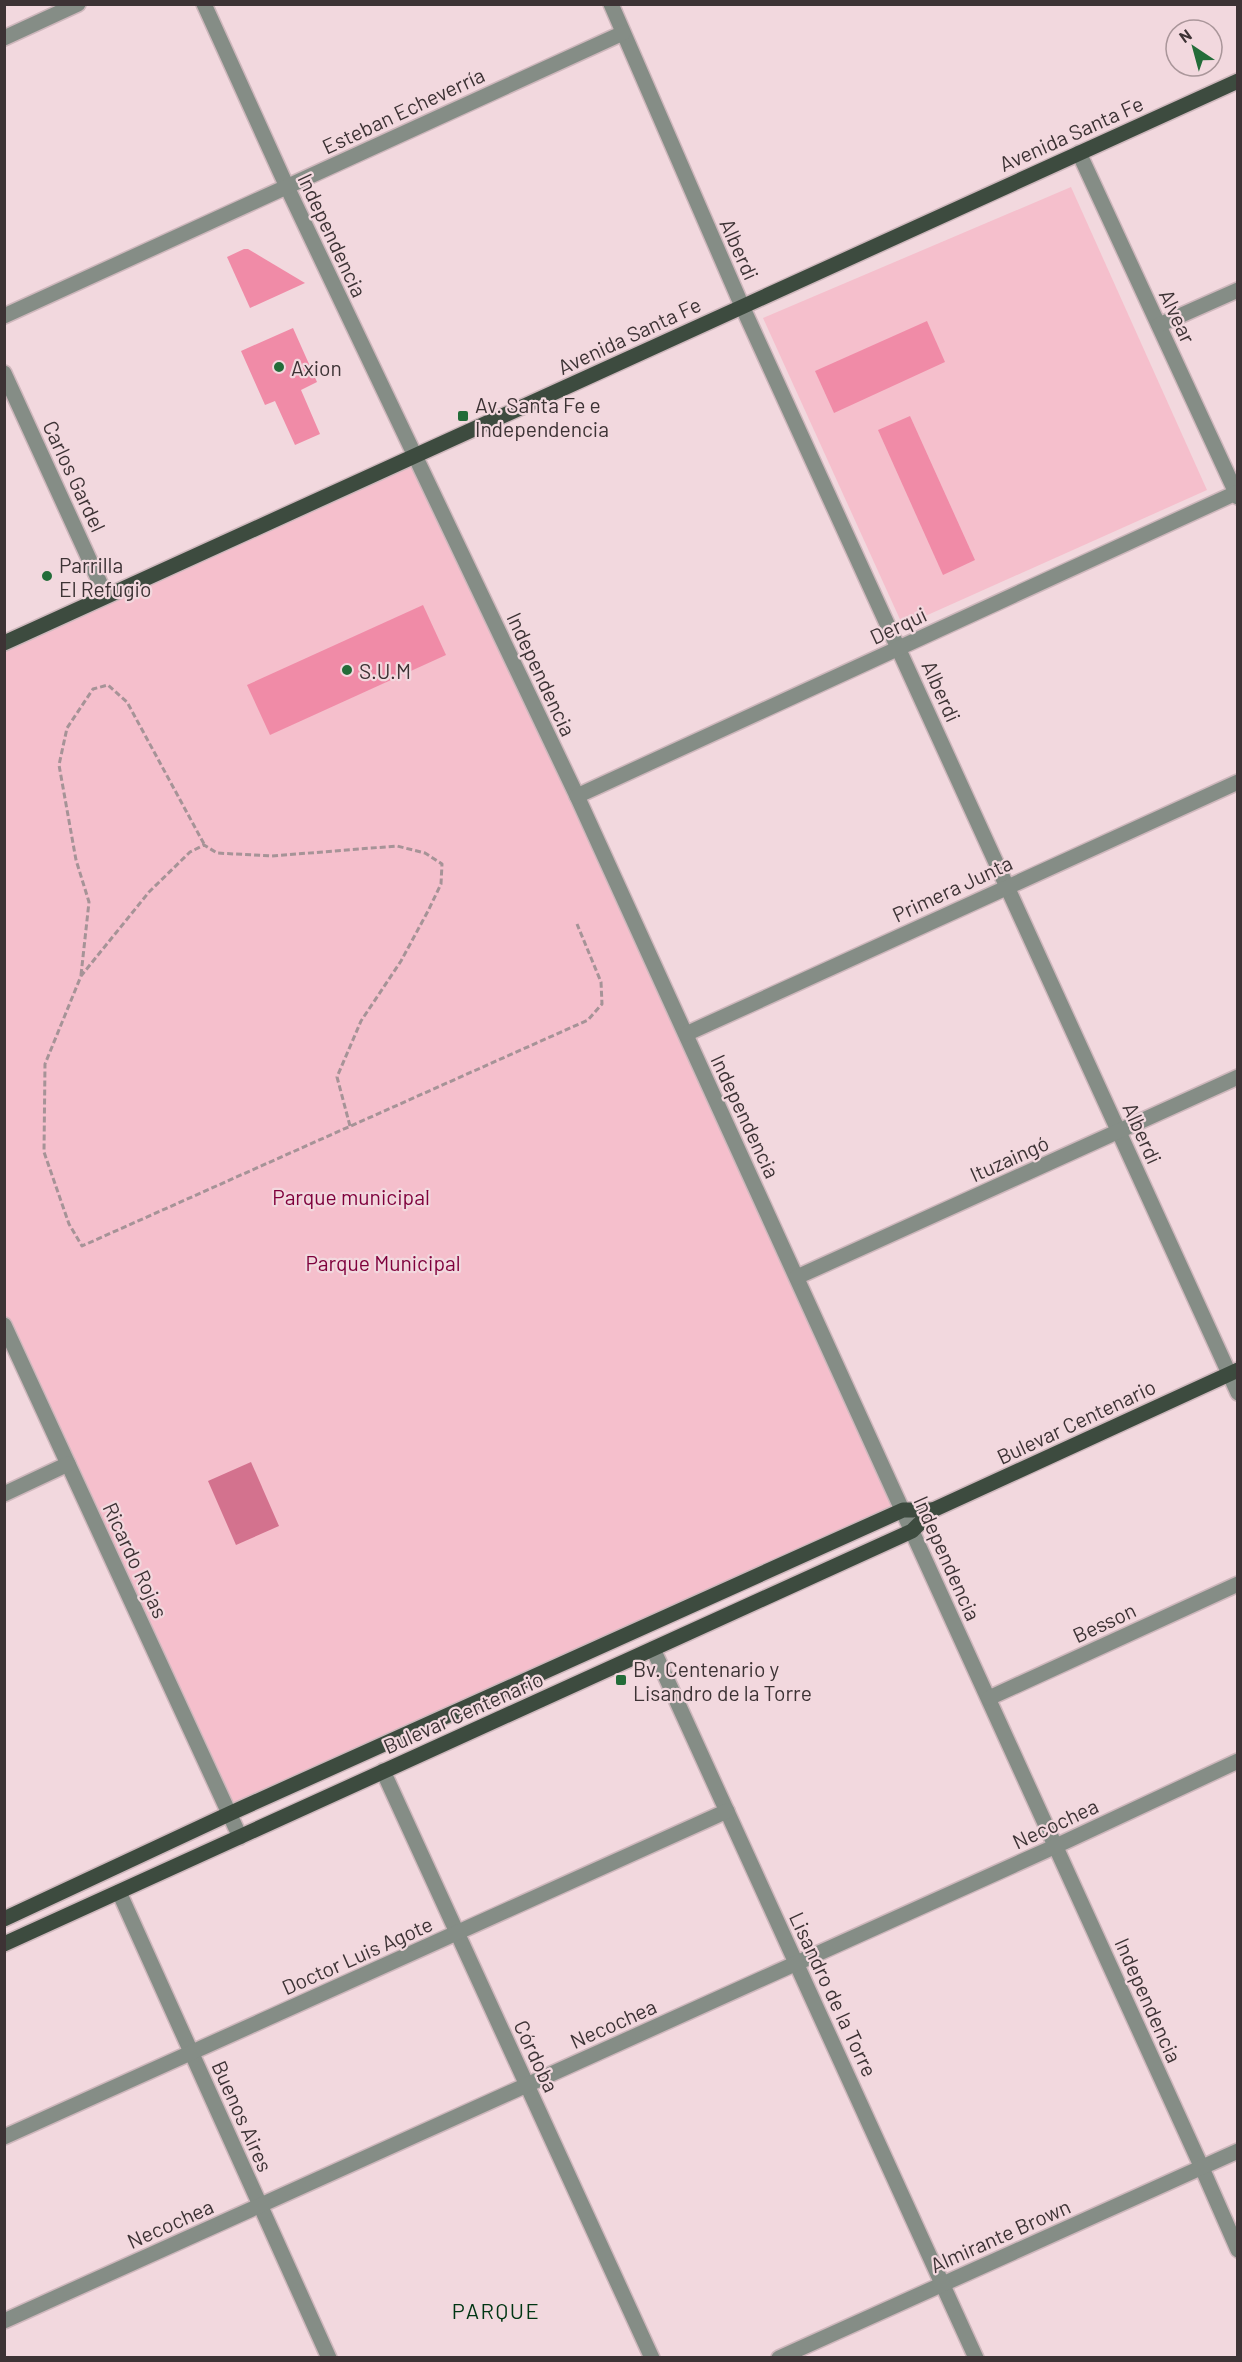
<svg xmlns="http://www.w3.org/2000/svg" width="1242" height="2362" font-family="Barlow,sans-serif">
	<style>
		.green { fill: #f5bfcc }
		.water { fill: #d3728e }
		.building { fill: #f08ba7 }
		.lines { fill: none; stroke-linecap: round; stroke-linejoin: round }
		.minor-casing { stroke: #ceb7bc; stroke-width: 18 }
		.major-casing { stroke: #ceb7bc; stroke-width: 18 }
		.path { stroke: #a69397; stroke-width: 3; stroke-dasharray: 6 3; stroke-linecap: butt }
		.minor { stroke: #858d86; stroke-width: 15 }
		.major { stroke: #3d4b3f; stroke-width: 15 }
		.poi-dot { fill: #236c39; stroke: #f2d8de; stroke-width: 2 }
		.labels { text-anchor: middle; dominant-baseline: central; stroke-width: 4.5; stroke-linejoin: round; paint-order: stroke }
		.street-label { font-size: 21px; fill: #3d3335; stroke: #f2d8de }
		.poi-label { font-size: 21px; fill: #3d3335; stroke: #f2d8de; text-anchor: start }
		.park-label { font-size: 21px; fill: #7f003c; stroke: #f2d8de }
		.neighbourhood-label { font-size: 22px; letter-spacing: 1.5px; fill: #003513; stroke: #f2d8de }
	</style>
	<rect width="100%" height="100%" fill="#f2d8de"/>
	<g class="green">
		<path d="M1071,187l136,303 -304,136 -140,-308z"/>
		<path d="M415,456l488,1054 -672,303 -226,-488 -1,-682z"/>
	</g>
	<path class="water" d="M251,1462l28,64 -43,19 -28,-64z"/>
	<g class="building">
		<path d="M244,249h4l57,34 -55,25 -23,-51z"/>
		<path d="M927,321l18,41 -111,51 -19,-42z"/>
		<path d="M293,328l24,54 -16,8 19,44 -25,11 -20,-44 -10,4 -24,-54z"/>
		<path d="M910,416l65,144 -32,15 -65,-145z"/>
		<path d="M423,605l23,50 -176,80 -23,-50z"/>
	</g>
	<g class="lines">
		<g class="minor-casing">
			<g id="minor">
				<path d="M204,4l83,183 290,609 625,1372 36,82"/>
				<path d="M611,4l131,302 496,1087"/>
				<path d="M4,38l74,-34"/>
				<path d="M1079,153l159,344"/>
				<path d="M4,316l619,-283"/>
				<path d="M1159,325l79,-35"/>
				<path d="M4,373l102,223"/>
				<path d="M577,796l661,-304"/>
				<path d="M686,1034l552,-252"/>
				<path d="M797,1277l441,-200"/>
				<path d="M4,1325l236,512"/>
				<path d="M4,1494l64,-30"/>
				<path d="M653,1649l323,709"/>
				<path d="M989,1698l249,-114"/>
				<path d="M383,1771l269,587"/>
				<path d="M119,1892l210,466"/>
				<path d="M4,2137l723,-326"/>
				<path d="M4,2321l1052,-475 182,-85"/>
				<path d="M779,2358l459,-207"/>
			</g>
		</g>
		<g class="major-casing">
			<g id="major">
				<path d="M4,643l1234,-562"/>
				<path d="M4,1919l227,-106 672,-303h30"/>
				<path d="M4,1944l908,-413 21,-21 305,-140"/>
			</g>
		</g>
		<g class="path">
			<path d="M81,975l8,-73 -13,-42 -17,-95 8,-37 26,-39 15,-4 19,17 77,142"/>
			<path d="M350,1126l-13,-49 24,-56 40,-60 27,-50 13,-27 1,-20 -17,-11 -28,-7 -125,10 -55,-3 -13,-8 -14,7 -41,40 -68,84 -36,88 -1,88 25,72 13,22 506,-226 14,-16 -1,-22 -24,-58"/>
		</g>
		<use href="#minor" class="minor"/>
		<use href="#major" class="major"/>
	</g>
	<g class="poi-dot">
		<circle cx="279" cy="367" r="6"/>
		<rect x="457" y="410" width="12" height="12" rx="3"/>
		<circle cx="47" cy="576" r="6"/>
		<circle cx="347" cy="670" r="6"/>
		<rect x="615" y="1674" width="12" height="12" rx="3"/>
	</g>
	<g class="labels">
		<g class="street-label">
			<text transform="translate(403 110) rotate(-25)">Esteban Echeverría</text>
			<text transform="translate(1071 133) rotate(-24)">Avenida Santa Fe</text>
			<text transform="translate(333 235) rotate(65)">Independencia</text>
			<text transform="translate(740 249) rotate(66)">Alberdi</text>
			<text transform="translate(1178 316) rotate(65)">Alvear</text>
			<text transform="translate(629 335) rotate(-25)">Avenida Santa Fe</text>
			<text transform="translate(75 476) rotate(65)">Carlos Gardel</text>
			<text transform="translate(898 625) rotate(-25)">Derqui</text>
			<text transform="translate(542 674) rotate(65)">Independencia</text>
			<text transform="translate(942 691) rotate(66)">Alberdi</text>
			<text transform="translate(952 888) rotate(-25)">Primera Junta</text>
			<text transform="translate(746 1116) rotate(65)">Independencia</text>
			<text transform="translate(1143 1133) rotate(66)">Alberdi</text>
			<text transform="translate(1009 1158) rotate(-24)">Ituzaingó</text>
			<text transform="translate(1076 1421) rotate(-25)">Bulevar Centenario</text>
			<text transform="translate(948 1558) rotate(66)">Independencia</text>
			<text transform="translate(136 1560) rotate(65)">Ricardo Rojas</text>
			<text transform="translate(1104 1622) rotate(-25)">Besson</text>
			<text transform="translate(463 1712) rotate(-24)">Bulevar Centenario</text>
			<text transform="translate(1055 1823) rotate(-25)">Necochea</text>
			<text transform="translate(357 1955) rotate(-24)">Doctor Luis Agote</text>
			<text transform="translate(834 1994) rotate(65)">Lisandro de la Torre</text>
			<text transform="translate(1149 2000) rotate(66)">Independencia</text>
			<text transform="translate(613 2023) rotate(-24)">Necochea</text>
			<text transform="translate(537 2056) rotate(65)">Córdoba</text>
			<text transform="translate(243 2116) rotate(66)">Buenos Aires</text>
			<text transform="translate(170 2223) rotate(-24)">Necochea</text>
			<text transform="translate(1000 2235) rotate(-24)">Almirante Brown</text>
		</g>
		<g class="poi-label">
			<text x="291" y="367">Axion</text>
			<text x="475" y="404">Av. Santa Fe e<tspan x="475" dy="24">Independencia</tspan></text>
			<text x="59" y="564">Parrilla<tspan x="59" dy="24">El Refugio</tspan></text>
			<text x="359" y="670">S.U.M</text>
			<text x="633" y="1668">Bv. Centenario y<tspan x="633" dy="24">Lisandro de la Torre</tspan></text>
		</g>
		<g class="park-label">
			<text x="351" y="1196">Parque municipal</text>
			<text x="383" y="1262">Parque Municipal</text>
		</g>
		<g class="neighbourhood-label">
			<text x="496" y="2310">PARQUE</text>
		</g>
	</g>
	<rect width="1242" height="2362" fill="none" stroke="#3d3335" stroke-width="12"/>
	<g transform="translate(1194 48) rotate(324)"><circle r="28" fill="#f2d8de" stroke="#aa969a" stroke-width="1.5"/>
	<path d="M0-4.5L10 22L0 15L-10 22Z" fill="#236c39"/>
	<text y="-9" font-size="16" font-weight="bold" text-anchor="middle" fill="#3d3335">N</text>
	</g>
</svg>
